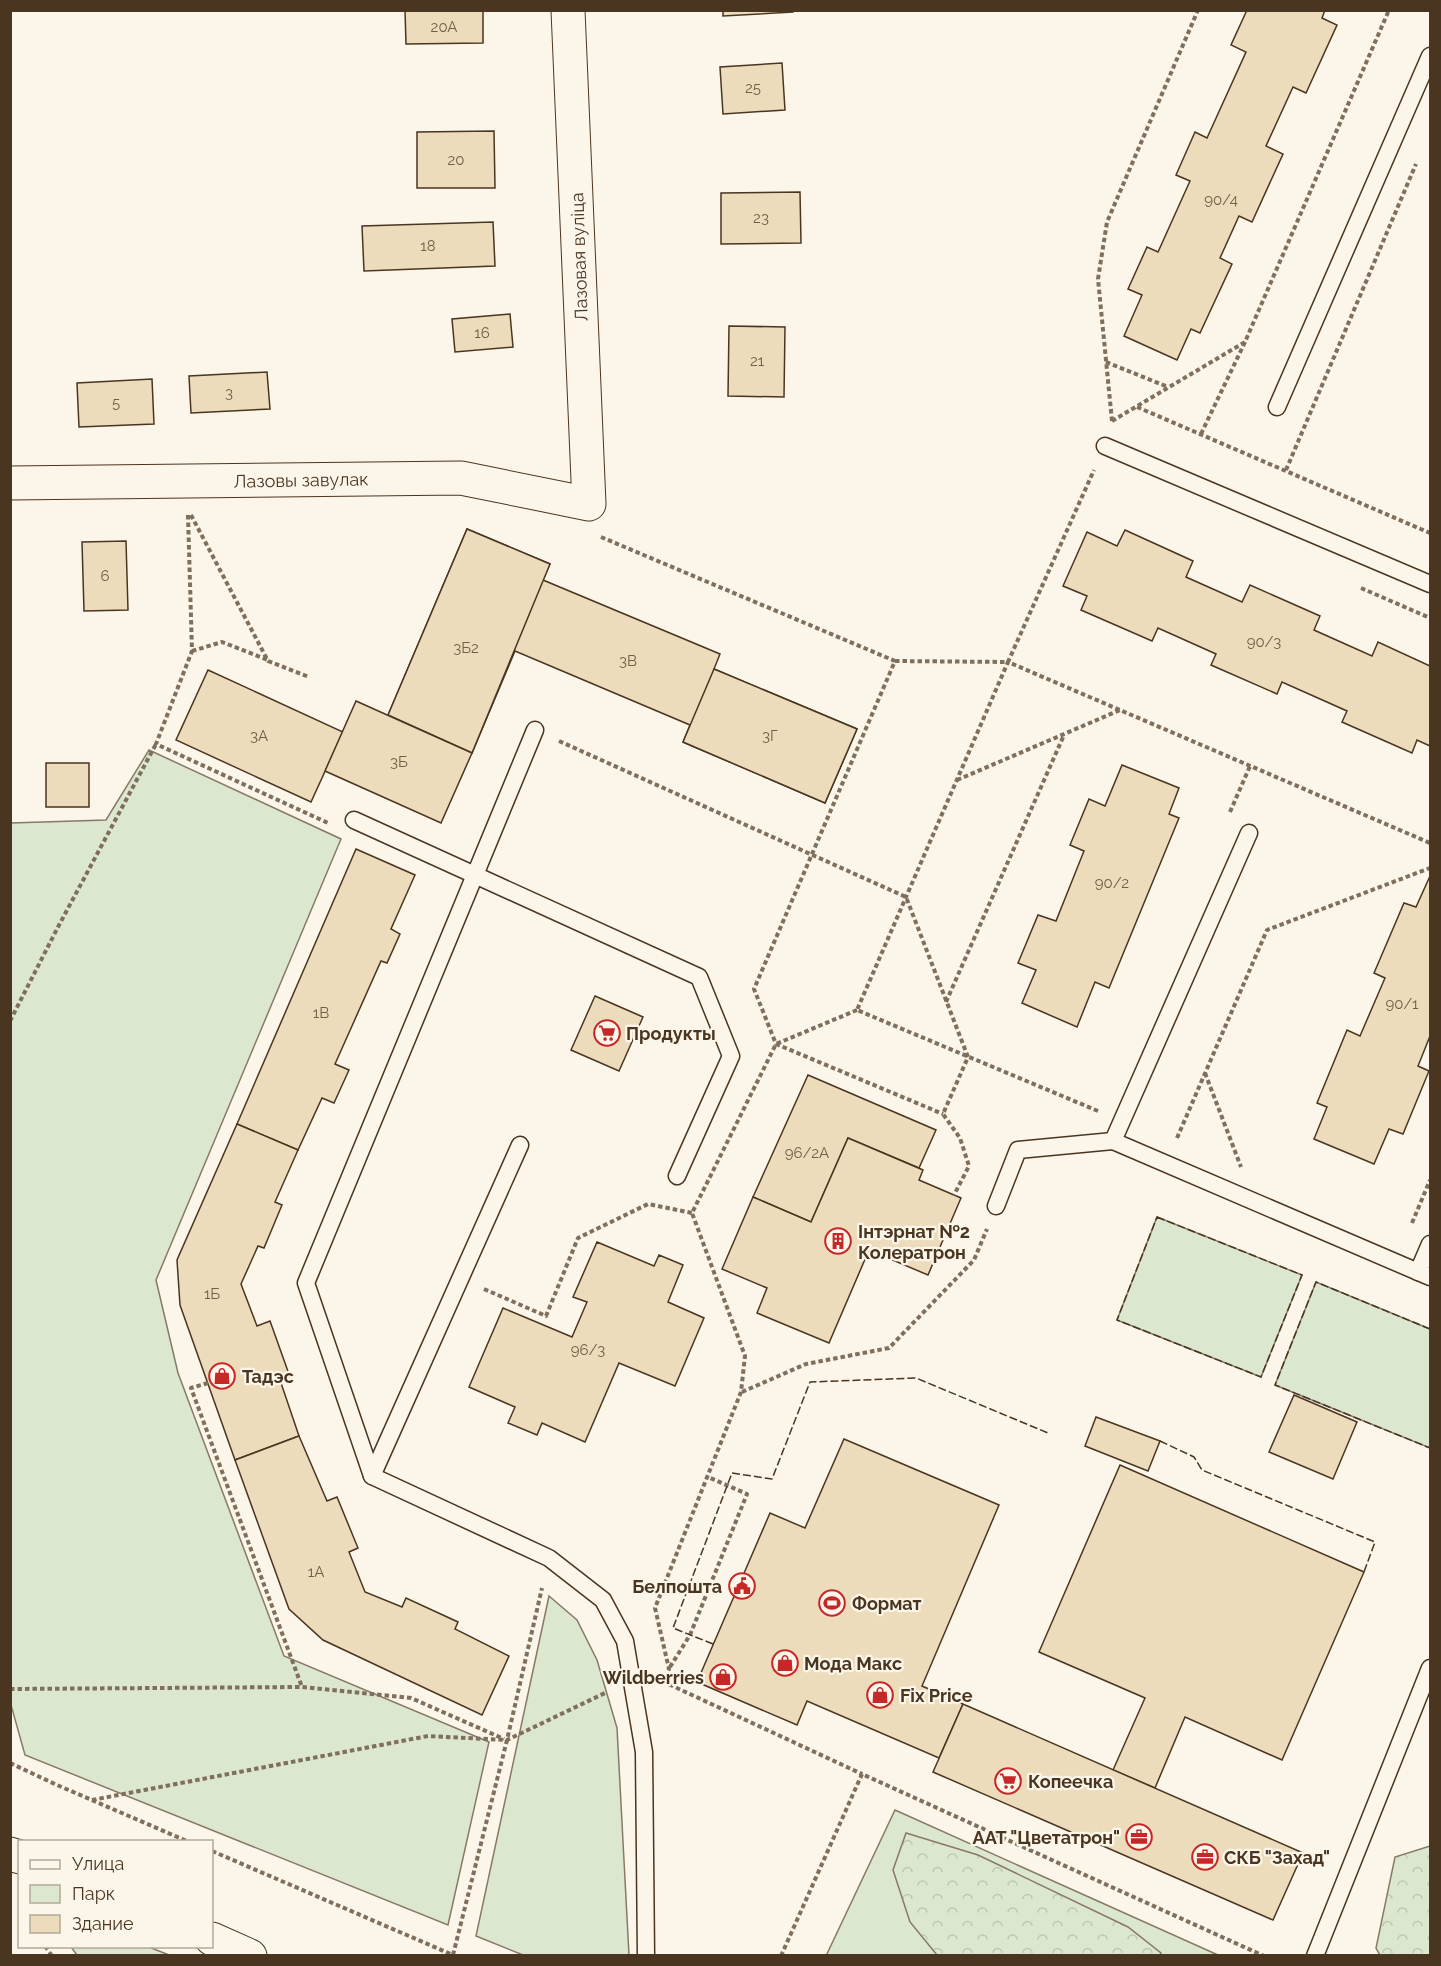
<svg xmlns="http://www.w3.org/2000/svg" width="1441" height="1966" font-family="Raleway,sans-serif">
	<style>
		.green { fill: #dce7d0; stroke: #887966; stroke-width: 1.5 }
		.forest { fill: url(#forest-crowns); stroke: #887966; stroke-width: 1.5 }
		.building { fill: #ecdcbc; stroke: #4a3520; stroke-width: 1.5 }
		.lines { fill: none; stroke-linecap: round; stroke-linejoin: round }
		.service-casing { stroke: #4a3520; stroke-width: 19 }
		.minor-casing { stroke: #4a3520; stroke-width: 35 }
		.primary-casing { stroke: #4a3520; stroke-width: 35 }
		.path { stroke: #7f6f5c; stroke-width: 4; stroke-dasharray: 4.5 3; stroke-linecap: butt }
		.service { stroke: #fbf6e9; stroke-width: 16 }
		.minor { stroke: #fbf6e9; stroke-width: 33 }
		.primary { stroke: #fbf6e9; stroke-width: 33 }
		.fence { stroke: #4a3520; stroke-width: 1.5; stroke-dasharray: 8 3; stroke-linecap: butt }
		.labels { text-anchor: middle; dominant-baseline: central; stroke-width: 4.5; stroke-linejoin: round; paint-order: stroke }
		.number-label { font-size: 15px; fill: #725f47 }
		.street-label { font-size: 18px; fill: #4a3520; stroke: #fbf6e9 }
		.poi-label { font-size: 18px; font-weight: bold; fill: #4a3520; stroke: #fbf6e9; text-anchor: start }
	</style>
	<defs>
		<pattern id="forest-crowns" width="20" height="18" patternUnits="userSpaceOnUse" patternTransform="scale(1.5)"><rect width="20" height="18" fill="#dce7d0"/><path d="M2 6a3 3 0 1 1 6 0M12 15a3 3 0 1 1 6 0" fill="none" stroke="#bec7b2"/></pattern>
	</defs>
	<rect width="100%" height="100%" fill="#fbf6e9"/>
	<g class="green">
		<path d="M149,750l192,89 -185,441 22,93 106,283 205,86 -41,183 -423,-170 -14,-50v-882l95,-3z"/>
		<path d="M1157,1217l145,58 -41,102 -144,-57z"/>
		<path d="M1316,1282l114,47v119l-155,-63z"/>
		<path d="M549,1596l28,24 20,40 20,68 12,227h-106l-47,-19z"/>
		<path d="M895,1810l323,145 -392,1z"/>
		<path d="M71,1947h78l20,8h-92z"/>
	</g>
	<g class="forest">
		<path d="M906,1833l72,22 150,72 33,26 -1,2h-223l-27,-33 -17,-52z"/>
		<path d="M1430,1846v109h-50l-4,-7 19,-91z"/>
	</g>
	<g class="building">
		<path d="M405,10h78v33l-77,1z"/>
		<path d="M723,10h70v2l-70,4z"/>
		<path d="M1247,10h78l-3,8 15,7 -31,68 -13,-6 -27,59 17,8 -31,68 -13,-6 -19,42 12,6 -32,69 -9,-4 -14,31 -53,-24 18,-41 -14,-6 19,-42 11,5 32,-71 -14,-6 19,-43 12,6 39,-86 -15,-7z"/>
		<path d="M782,63l3,47 -62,4 -3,-47z"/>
		<path d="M494,131l1,57h-78v-56z"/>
		<path d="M800,192l1,51 -80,1v-51z"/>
		<path d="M493,222l2,44 -131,5 -2,-45z"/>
		<path d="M510,314l3,33 -58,5 -3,-33z"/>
		<path d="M729,326l56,1 -1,70 -56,-1z"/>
		<path d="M267,372l3,37 -79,4 -2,-37z"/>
		<path d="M152,379l2,45 -75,3 -2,-44z"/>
		<path d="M467,529l83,35 -7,16 177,74 -6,15 143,60 -32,74 -142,-61 7,-17 -175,-74 -43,102 -84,-38z"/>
		<path d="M467,529l83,35 -78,189 -84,-38z"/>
		<path d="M1125,530l68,31 -7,16 56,25 8,-17 70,31 -6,14 58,26 6,-14 52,24v80l-13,-6 -5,13 -70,-31 5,-11 -65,-29 -5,12 -66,-29 5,-11 -58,-26 -6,13 -71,-31 6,-14 -24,-10 24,-54 30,14z"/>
		<path d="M126,541l2,69 -44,1 -2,-69z"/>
		<path d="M714,669l143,60 -32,74 -142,-61z"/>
		<path d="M208,670l135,62 -32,70 -135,-62z"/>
		<path d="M356,701l116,52 -31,70 -116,-52z"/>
		<rect x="46" y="763" width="43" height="44"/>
		<path d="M1122,765l57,23 -10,26 10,4 -70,170 -14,-6 -18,45 -55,-24 14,-33 -18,-7 20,-48 18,6 28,-70 -14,-6 19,-46 16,7z"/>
		<path d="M356,849l59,26 -24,54 9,5 -13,29 -6,-2 -46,103 14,6 -15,33 -12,-5 -24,52 -61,-26z"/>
		<path d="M1430,876v160l-12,30 11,5 -26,63 -14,-5 -15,35 -60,-25 13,-32 -10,-4 30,-73 13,6 25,-58 -11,-5 30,-70 12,4z"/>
		<path d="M595,996l48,21 -24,54 -48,-21z"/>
		<path d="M808,1075l128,55 -17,38 -71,-30 -37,84 -58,-25z"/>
		<path d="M237,1124l61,26 -23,52 7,3 -18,43 -6,-2 -17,38 16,42 13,-5 20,56 -10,3 19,56 -64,24 -55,-155 -3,-45z"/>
		<path d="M848,1138l75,32 -4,10 42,18 -33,77 -59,-25 -40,93 -72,-30 10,-25 -45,-19 31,-72 58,25z"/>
		<path d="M597,1242l57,24 5,-11 24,10 -15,37 36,16 -29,68 -56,-23 -34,79 -43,-19 -5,12 -29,-12 7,-16 -46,-20 34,-79 69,29 15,-35 -14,-5z"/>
		<path d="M1294,1395l63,27 -24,57 -64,-27z"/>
		<path d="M1096,1417l64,24 -12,30 -63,-25z"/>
		<path d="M299,1436l28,65 10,-4 21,51 -9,4 16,40 37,15 4,-9 52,24 -3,7 54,27 -27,59 -159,-75 -34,-31 -54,-149z"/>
		<path d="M844,1439l155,66 -77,181 41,18 -24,54 -132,-57 -10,24 -100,-43 73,-169 35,15z"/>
		<path d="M1120,1465l244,107 -82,188 -97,-43 -30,71 -42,-18 32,-72 -106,-46z"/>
		<path d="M963,1704l340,149 -30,67 -340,-148z"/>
	</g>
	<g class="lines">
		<g class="service-casing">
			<g id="service">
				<path d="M1277,407l153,-351"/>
				<path d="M1105,446l325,138"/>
				<path d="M354,820l345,157 32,79 -54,120"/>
				<path d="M1249,833l-136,308 317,136"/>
				<path d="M520,1145l-148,331 177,82 54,42 22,41 19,111 2,204"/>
				<path d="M996,1206l22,-56 95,-9"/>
				<path d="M1418,1272l12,-28"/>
				<path d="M372,1476l-66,-193 229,-553"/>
				<path d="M1315,1956l115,-288"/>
			</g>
		</g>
		<g class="minor-casing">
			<path id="minor" d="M10,483l451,-5 128,26 -21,-494"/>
		</g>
		<g class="primary-casing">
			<g id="primary">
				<path d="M10,1854l10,3"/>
				<path d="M212,1939l38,17"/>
			</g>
		</g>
		<g class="path">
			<path d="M1106,362l62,25"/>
			<path d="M1137,407l293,126"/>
			<path d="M1112,421l-14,-142 9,-57 91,-212"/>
			<path d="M1112,421l133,-79 144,-332"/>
			<path d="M1201,434l44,-92"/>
			<path d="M1286,470l130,-306"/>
			<path d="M188,515l4,136 -36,93 172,79"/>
			<path d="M191,515l77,146 41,16"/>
			<path d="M601,537l294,124 -141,328 22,55 167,70"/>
			<path d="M1361,588l69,30"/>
			<path d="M192,651l30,-9 46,18"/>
			<path d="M895,661l113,1 86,-192"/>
			<path d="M559,741l347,156 62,160 -25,57 17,24 9,28 -15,29"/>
			<path d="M957,780l163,-70"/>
			<path d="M1230,812l20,-46"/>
			<path d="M946,1002l118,-267"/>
			<path d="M857,1010l-81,34 -84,169 53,143 -4,36 -86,216 14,61 -5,13 198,92"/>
			<path d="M10,1021l48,-94 98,-183"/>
			<path d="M1205,1073l36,94"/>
			<path d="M1098,1111l-241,-101 151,-348 422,181"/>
			<path d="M1177,1138l90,-208 163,-62"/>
			<path d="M1412,1223l18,-43"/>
			<path d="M484,1289l62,27 32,-78 70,-34 44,9"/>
			<path d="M208,1383l-17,5 111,299"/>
			<path d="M742,1392l64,-28 83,-16 85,-88 13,-31"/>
			<path d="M670,1667l20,-32 57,-141 -39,-17"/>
			<path d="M10,1689l292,-2 109,11 93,41"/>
			<path d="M10,1763l47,22 132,57"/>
			<path d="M92,1800l336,-64 79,4 98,-47"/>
			<path d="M212,1851l241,104"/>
			<path d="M45,1946l7,10"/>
			<path d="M453,1955l54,-215 35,-152"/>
			<path d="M781,1956l81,-182 402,182"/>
		</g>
		<use href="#service" class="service"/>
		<use href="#minor" class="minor"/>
		<use href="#primary" class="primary"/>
		<g class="fence">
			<path d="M1157,1217l145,58 -41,102 -144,-57z"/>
			<path d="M1430,1329l-114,-47 -41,103 155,63"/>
			<path d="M1160,1441l34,16 8,13 173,72 -11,30"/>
			<path d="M713,1644l-40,-16 59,-155 40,6 38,-97 106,-4 132,55"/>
		</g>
	</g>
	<defs>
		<g id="supermarket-ring" transform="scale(1.35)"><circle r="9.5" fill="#fbf6e9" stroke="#c62828" stroke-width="1.5"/><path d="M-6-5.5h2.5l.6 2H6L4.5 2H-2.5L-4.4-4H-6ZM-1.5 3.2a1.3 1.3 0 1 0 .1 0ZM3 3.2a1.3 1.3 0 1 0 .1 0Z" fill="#c62828"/></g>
		<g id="building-ring" transform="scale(1.35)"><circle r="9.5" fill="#fbf6e9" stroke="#c62828" stroke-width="1.5"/><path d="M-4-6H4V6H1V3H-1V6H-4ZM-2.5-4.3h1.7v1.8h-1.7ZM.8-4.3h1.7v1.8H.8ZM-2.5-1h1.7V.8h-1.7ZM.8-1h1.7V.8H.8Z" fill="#c62828"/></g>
		<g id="shop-ring" transform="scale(1.35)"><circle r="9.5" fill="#fbf6e9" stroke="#c62828" stroke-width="1.5"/><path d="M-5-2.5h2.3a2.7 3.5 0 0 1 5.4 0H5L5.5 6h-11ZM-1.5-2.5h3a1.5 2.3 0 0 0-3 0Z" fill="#c62828"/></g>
		<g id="civic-ring" transform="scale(1.35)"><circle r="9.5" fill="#fbf6e9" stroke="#c62828" stroke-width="1.5"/><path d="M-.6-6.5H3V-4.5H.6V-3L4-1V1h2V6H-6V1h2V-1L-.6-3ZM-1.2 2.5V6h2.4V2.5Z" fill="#c62828"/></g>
		<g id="stadium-ring" transform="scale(1.35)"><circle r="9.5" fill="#fbf6e9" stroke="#c62828" stroke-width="1.5"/><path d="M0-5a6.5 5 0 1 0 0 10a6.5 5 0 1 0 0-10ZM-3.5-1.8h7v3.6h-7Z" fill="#c62828"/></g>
		<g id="office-ring" transform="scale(1.35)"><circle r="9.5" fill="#fbf6e9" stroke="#c62828" stroke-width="1.5"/><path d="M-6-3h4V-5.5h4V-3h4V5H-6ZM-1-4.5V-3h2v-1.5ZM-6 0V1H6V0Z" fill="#c62828"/></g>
	</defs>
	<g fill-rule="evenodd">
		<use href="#supermarket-ring" x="607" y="1033"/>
		<use href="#building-ring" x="838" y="1241"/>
		<use href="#shop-ring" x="222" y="1376"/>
		<use href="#civic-ring" x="742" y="1586"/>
		<use href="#stadium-ring" x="832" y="1603"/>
		<use href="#shop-ring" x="785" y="1663"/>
		<use href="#shop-ring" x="723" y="1677"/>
		<use href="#shop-ring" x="880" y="1695"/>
		<use href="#supermarket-ring" x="1008" y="1781"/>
		<use href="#office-ring" x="1139" y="1837"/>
		<use href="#office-ring" x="1205" y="1857"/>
	</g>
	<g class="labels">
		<g class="number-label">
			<text x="444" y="27">20А</text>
			<text x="753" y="88">25</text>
			<text x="456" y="160">20</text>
			<text x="1221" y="200">90/4</text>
			<text x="761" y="218">23</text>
			<text x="428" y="246">18</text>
			<text x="482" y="333">16</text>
			<text x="757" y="361">21</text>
			<text x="229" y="393">3</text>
			<text x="116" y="403">5</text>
			<text x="105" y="576">6</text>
			<text x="1264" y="642">90/3</text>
			<text x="466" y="648">3Б2</text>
			<text x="628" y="661">3В</text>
			<text x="259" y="736">3А</text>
			<text x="770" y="736">3Г</text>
			<text x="399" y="762">3Б</text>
			<text x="1112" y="883">90/2</text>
			<text x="1402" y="1004">90/1</text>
			<text x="321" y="1013">1В</text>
			<text x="807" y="1153">96/2А</text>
			<text x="212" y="1294">1Б</text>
			<text x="588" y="1350">96/3</text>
			<text x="316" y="1572">1А</text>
		</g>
		<g class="street-label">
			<text transform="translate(579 257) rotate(-92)">Лазовая вуліца</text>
			<text transform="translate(301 480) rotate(-1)">Лазовы завулак</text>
		</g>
		<g class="poi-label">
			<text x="626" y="1033">Продукты</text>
			<text x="858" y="1231">Інтэрнат №2<tspan x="858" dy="21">Колератрон</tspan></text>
			<text x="242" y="1376">Тадэс</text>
			<text x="722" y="1586" text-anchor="end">Белпошта</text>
			<text x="852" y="1603">Формат</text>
			<text x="804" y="1663">Мода Макс</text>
			<text x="704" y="1677" text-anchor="end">Wildberries</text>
			<text x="900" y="1695">Fix Price</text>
			<text x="1028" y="1781">Копеечка</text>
			<text x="1120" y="1837" text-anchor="end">ААТ "Цветатрон"</text>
			<text x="1224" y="1857">СКБ "Захад"</text>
		</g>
	</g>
	<rect width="1441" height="1966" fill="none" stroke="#4a3520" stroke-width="24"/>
	<rect x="18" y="1840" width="195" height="108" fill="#fbf6e9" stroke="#b4a999" stroke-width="1.5"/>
	<rect x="30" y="1860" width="30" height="9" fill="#fbf6e9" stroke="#b4a999" stroke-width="1.5"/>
	<text x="72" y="1870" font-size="18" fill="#4a3520">Улица</text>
	<rect x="30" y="1885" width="30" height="18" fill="#dce7d0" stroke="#b4a999" stroke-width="1.5"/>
	<text x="72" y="1900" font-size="18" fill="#4a3520">Парк</text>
	<rect x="30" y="1915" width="30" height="18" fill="#ecdcbc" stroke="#b4a999" stroke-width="1.5"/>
	<text x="72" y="1930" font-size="18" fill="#4a3520">Здание</text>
</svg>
